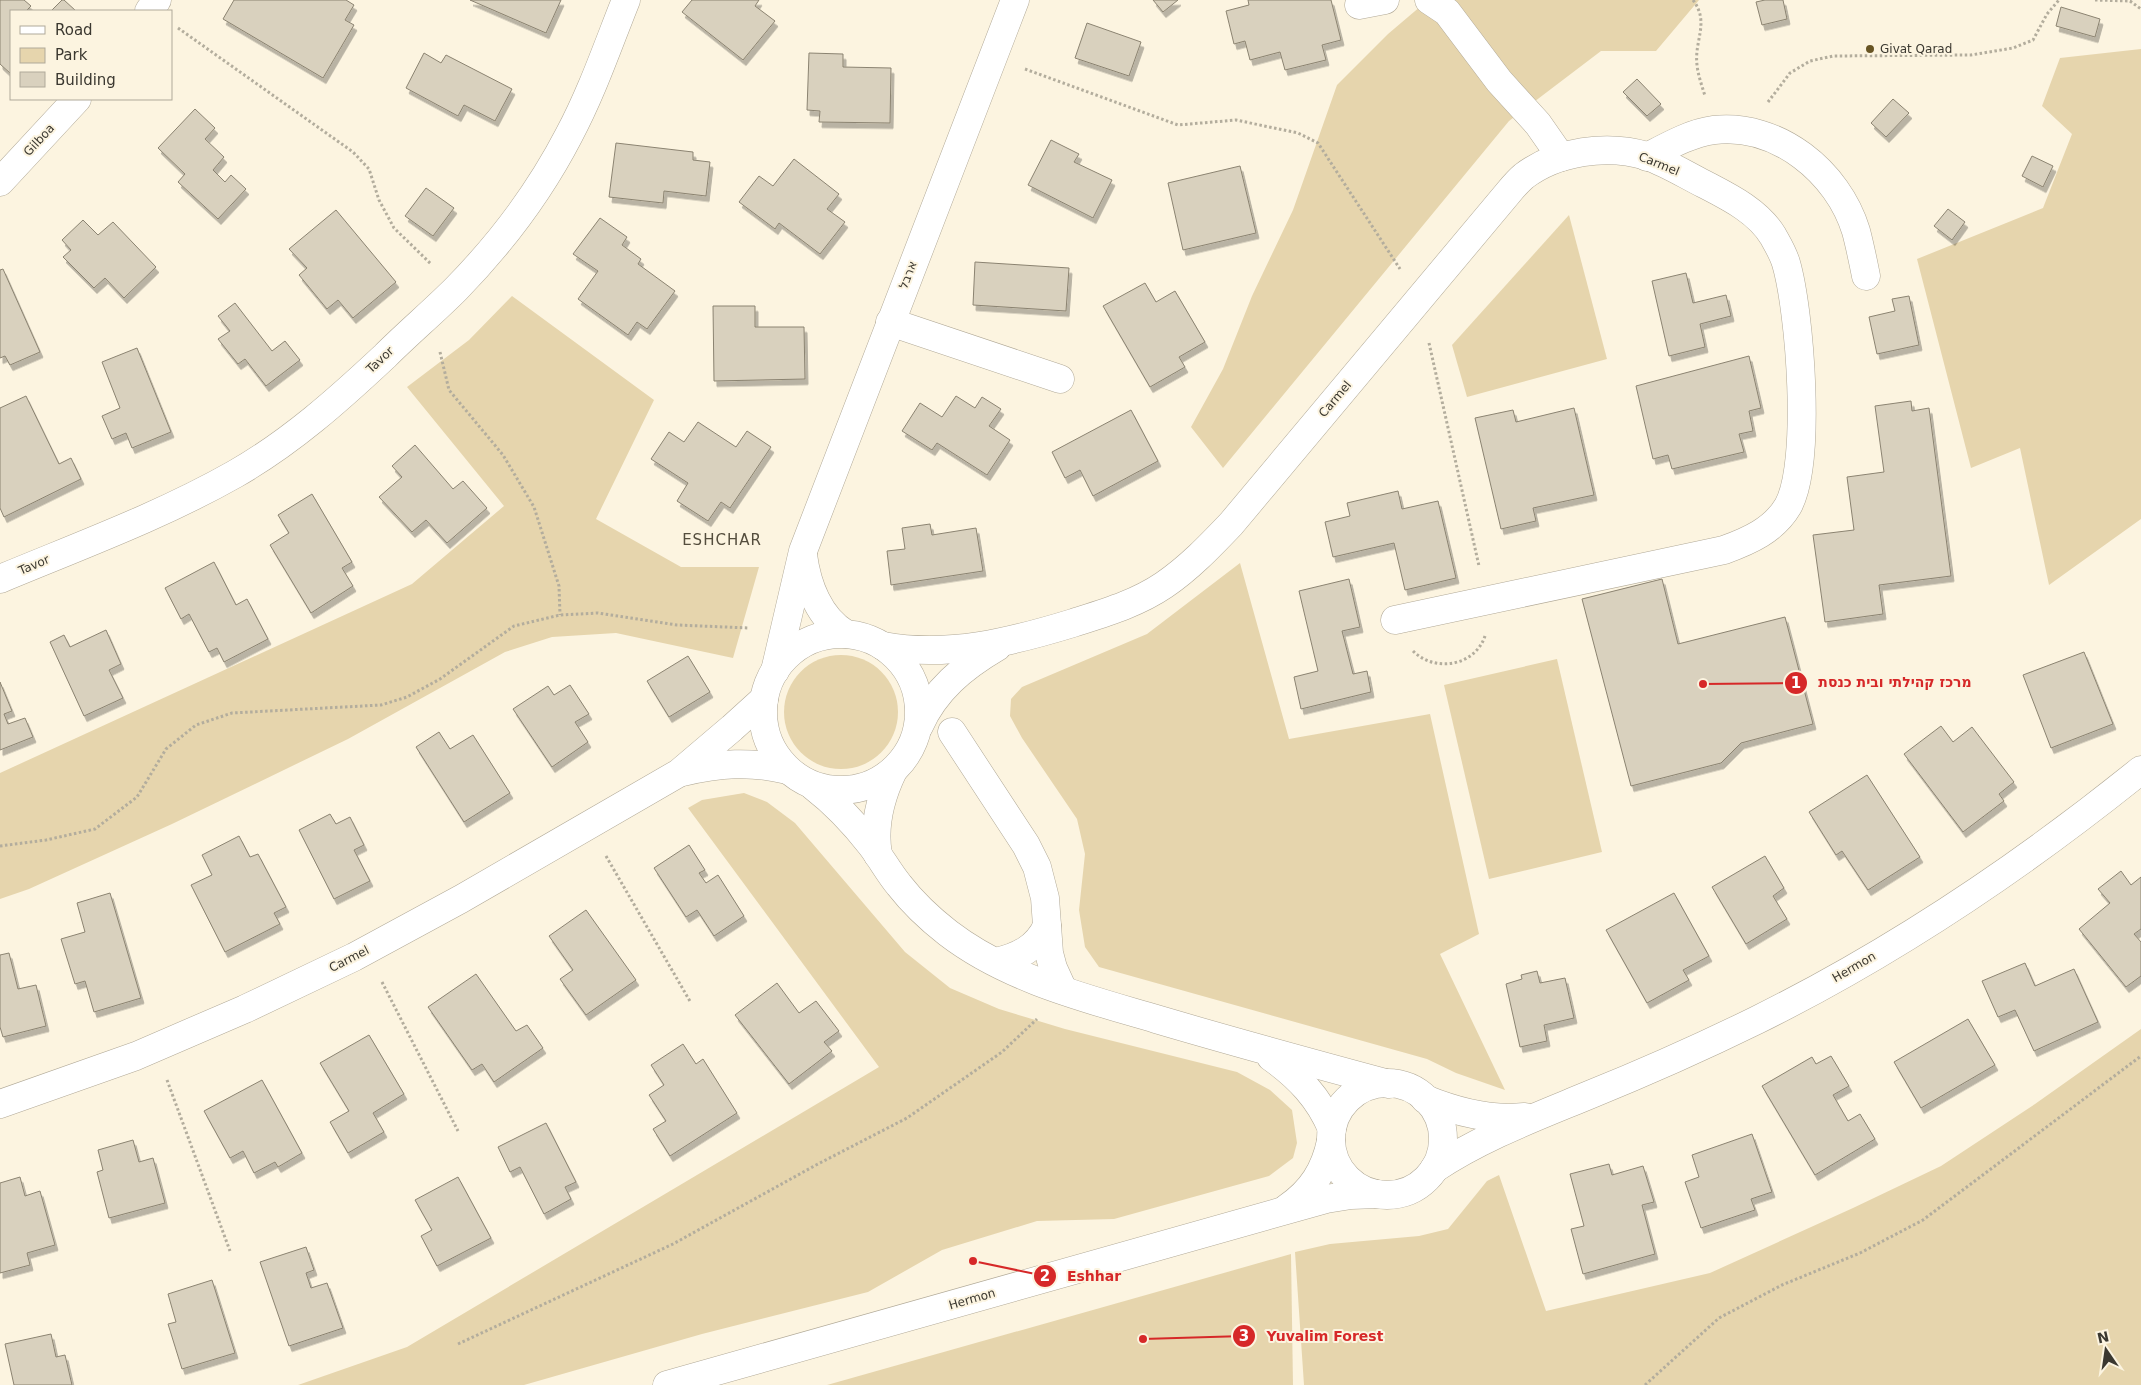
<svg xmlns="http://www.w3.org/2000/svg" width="2141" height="1385" font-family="'DejaVu Sans',Heebo,sans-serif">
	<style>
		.green { fill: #e6d5ad }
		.building { fill: #d9d1be; stroke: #8b8371; filter: url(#shadow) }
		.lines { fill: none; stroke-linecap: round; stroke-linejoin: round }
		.minor-casing { stroke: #b1a997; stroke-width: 29 }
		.path { stroke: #b3ad9d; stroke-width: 3; stroke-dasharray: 2.5 2.5; stroke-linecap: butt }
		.minor { stroke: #fff; stroke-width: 28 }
		.poi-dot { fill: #675423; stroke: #fcf4e0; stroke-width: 2 }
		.labels { text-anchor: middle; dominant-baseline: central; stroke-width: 4; stroke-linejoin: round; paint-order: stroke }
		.poi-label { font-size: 12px; fill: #3b3830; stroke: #fcf4e0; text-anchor: start }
		.street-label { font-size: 12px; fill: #3b3830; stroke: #fcf4e0 }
		.quarter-label { font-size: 15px; letter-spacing: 1px; fill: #544d3d; stroke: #fcf4e0 }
		.leader { fill: none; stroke: #d62828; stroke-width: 2 }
		.callout-dot { fill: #d62828; stroke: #fcf4e0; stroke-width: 2 }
		.mark-label { font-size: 15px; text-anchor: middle; font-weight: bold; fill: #fff }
		.callout-label { font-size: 14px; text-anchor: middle; font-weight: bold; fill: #d62828; stroke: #fcf4e0; stroke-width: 4; stroke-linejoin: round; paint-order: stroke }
	</style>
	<defs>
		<filter id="shadow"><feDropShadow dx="3" dy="5.5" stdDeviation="0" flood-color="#0004"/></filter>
	</defs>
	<rect width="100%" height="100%" fill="#fcf4e0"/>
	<g class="green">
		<path d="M1428,0h271l-43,51h-55l-92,70 -286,347 -32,-41 32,-58 29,-73 41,-86 44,-125 51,-51z"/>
		<path d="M2141,49v470l-92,66 -29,-137 -49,20 -54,-209 126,-51 29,-74 -30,-28 18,-48z"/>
		<path d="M1569,215l38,144 -140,38 -15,-52z"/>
		<path d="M512,296l142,104 -58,119 85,48h78l-26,91 -117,-25 -64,4 -47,15 -157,87 -176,85 -143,65 -29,10v-126l412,-189 92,-78 -97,-119 62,-47z"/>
		<path d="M1240,563l49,176 141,-25 49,220 -39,20 65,136 -49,-17 -29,-14 -328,-92 -14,-20 -6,-37 6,-56 -8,-35 -55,-81 -12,-22 1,-17 11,-12 125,-53z"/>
		<circle cx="841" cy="712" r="57"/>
		<path d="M1557,659l45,193 -113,27 -45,-194z"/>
		<path d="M744,793l23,9 28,21 110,129 45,36 49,21 66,20 172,43 33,18 22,20 5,33 -4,15 -24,18 -155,43 -77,2 -95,29 -74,42 -166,42 -178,51h-226l109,-38 472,-280 -191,-259 14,-8z"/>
		<path d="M2141,1029v356h-837l-9,-133 35,-8 89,-8 29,-7 39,-48 12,-6 47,136 164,-38 143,-65 88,-42 94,-62z"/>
		<path d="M1291,1254l2,131h-466z"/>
	</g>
	<g class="building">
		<path d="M0,0h24l7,6 -5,5h-15v63l-11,-10z"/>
		<path d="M62,0h2l12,11h-25z"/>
		<path d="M234,0h112l8,5 -9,15 9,5 -31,53 -100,-59z"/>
		<path d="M470,0h91l-15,33z"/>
		<path d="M692,0h67l-4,6 20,15 -32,39 -61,-48z"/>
		<path d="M1153,0h25l-15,12z"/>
		<path d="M1248,0h83l10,40 -19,5 4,15 -41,10 -5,-18 -30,8 -5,-19 -11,3 -8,-33 23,-6z"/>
		<path d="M1765,0h18l4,19 -25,6 -6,-23z"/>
		<path d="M2061,7l39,12 -5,18 -39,-11z"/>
		<path d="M1087,23l54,19 -12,34 -54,-18z"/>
		<path d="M424,53l17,10 5,-8 66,34 -17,32 -31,-16 -6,11 -52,-28z"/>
		<path d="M809,53l34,1v13l48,1 -1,55 -71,-1 1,-11 -13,-1z"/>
		<path d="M1637,79l24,25 -14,12 -24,-24z"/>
		<path d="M1893,99l16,14 -23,24 -15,-14z"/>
		<path d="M195,109l20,19 -10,11 19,18 -11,13 12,12 6,-7 15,14 -28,30 -40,-37 7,-8 -27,-26z"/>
		<path d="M1051,140l28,14 -5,8 38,18 -19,38 -65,-33z"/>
		<path d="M616,143l77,9v8l17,2 -4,34 -42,-5 -1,12 -54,-6z"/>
		<path d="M2032,156l21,10 -10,21 -21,-11z"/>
		<path d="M794,159l45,35 -12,15 18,13 -25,32 -41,-31 -4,6 -36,-27 20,-26 14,10z"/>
		<path d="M1240,166l16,67 -73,17 -15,-67z"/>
		<path d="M426,188l28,20 -21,28 -28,-20z"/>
		<path d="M1948,209l17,13 -13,18 -18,-14z"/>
		<path d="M336,210l60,72 -43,36 -15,-18 -11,9 -28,-34 8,-7 -18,-19z"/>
		<path d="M600,218l27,19 -5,8 19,14 -3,5 37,27 -28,38 -10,-7 -9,13 -50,-36 20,-28 -25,-17z"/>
		<path d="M83,220l15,15 15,-13 43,45 -32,31 -19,-20 -11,10 -31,-31 8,-7 -9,-10z"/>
		<path d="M975,262l94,6 -3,43 -93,-6z"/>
		<path d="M3,269l37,83 -30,13 -5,-9 -5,2v-88z"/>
		<path d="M1686,273l7,30 33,-8 5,21 -31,8 5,23 -36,9 -17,-75z"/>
		<path d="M1145,283l11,19 19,-11 30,51 -26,15 6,10 -35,20 -47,-81z"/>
		<path d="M1909,296l10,49 -42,9 -8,-37 26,-6 -3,-12z"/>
		<path d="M235,303l37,48 13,-10 15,19 -34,26 -21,-27 -7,5 -20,-25 12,-8 -12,-15z"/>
		<path d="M713,306h42v21h49l1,52 -91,2z"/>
		<path d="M137,348l34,84 -39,16 -6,-15 -14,6 -10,-23 18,-8 -18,-46z"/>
		<path d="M1749,356l12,52 -12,3 4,20 -14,3 5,18 -72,17 -4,-14 -15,4 -17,-73z"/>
		<path d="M26,396l33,68 12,-6 10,21 -77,38 -4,-9v-100z"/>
		<path d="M956,396l19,12 7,-11 19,12 -12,17 21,14 -23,35 -50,-32 -5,7 -30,-19 18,-28 22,14z"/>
		<path d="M1911,401l1,10 17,-3 22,168 -72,9 4,29 -58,8 -12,-87 41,-5 -7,-53 37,-5 -9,-66z"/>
		<path d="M1574,408l20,87 -61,13 3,13 -35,8 -26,-111 38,-8 3,12z"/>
		<path d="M1131,410l27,51 -65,35 -13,-26 -15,8 -13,-26z"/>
		<path d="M698,422l38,25 11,-16 24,16 -41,61 -9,-6 -13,19 -31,-20 11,-18 -37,-24 18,-27 15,10z"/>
		<path d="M415,445l38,44 10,-8 24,27 -40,35 -21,-23 -14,12 -33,-35 23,-20 -10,-11z"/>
		<path d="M1398,491l4,18 36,-8 18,77 -51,12 -11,-47 -61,14 -8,-35 25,-6 -3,-13z"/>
		<path d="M312,494l40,68 -10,6 11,18 -42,27 -41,-68 19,-12 -11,-18z"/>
		<path d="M930,524l2,11 44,-7 7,43 -92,14 -4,-34 18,-2 -3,-21z"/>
		<path d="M214,562l22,43 11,-6 21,40 -44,23 -7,-14 -8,4 -20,-38 -8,5 -16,-31z"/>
		<path d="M1349,579l11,48 -18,4 11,43 14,-3 4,21 -70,17 -7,-32 24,-6 -19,-80z"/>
		<path d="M1662,579l16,65 107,-27 28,107 -72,19 -20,20 -90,23 -49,-187z"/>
		<path d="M106,630l15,34 -12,6 14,28 -39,18 -34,-74 14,-7 6,12z"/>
		<path d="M2084,652l29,72 -62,24 -28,-73z"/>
		<path d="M688,656l22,36 -41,25 -22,-36z"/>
		<path d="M0,682l12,29 -8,3 4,10 17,-6 8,19 -33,13z"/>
		<path d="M570,685l19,29 -14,8 13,20 -36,25 -39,-58 35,-23 6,9z"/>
		<path d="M1941,726l12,16 19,-15 42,55 -15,12 5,7 -41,31 -59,-78z"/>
		<path d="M439,732l11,17 23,-14 37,58 -46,29 -48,-75z"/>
		<path d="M1867,775l53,82 -52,33 -26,-39 -6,4 -27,-43z"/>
		<path d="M330,814l6,10 14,-7 14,28 -10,5 16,31 -36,18 -35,-69z"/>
		<path d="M239,836l11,21 8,-3 28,53 -12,6 6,11 -55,28 -34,-67 21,-10 -10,-20z"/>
		<path d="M689,845l16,25 -6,3 7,10 12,-8 26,41 -30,20 -17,-26 -11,7 -32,-49z"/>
		<path d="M1765,856l19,32 -11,8 14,23 -41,25 -34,-57z"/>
		<path d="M2121,871l10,14 10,-8v52l-7,5 7,8v34l-15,11 -47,-58 31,-26 -12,-14z"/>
		<path d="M110,893l31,105 -47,14 -9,-31 -10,3 -14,-45 24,-7 -8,-29z"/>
		<path d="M1674,893l35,63 -26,14 6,10 -42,23 -41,-73z"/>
		<path d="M586,910l50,70 -50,35 -26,-36 13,-9 -24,-34z"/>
		<path d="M9,953l9,36 18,-4 10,41 -43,11 -3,-10v-72z"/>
		<path d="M2025,963l10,23 39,-17 24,53 -64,29 -19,-41 -17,7 -16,-36z"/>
		<path d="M1537,971l3,12 25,-5 9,40 -30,7 3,16 -27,6 -14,-63 16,-5 -1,-4z"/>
		<path d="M476,974l40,57 11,-6 16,23 -49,34 -12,-18 -10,6 -44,-63z"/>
		<path d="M777,983l22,30 17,-12 23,30 -15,11 8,9 -43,33 -54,-69z"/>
		<path d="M1968,1019l27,46 -74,43 -27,-46z"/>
		<path d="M369,1035l35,59 -31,19 11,19 -36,21 -18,-31 19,-11 -29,-48z"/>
		<path d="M683,1044l13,20 7,-5 34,54 -67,43 -17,-27 13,-8 -17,-26 15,-10 -13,-20z"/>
		<path d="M1831,1056l18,30 -16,9 15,26 12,-7 15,25 -60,36 -53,-89 50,-29 4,7z"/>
		<path d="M262,1080l40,73 -24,14 -3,-5 -21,11 -11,-22 -13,7 -26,-47z"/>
		<path d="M546,1123l30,59 -11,5 6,12 -27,15 -24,-47 -10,5 -12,-25z"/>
		<path d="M1752,1134l20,58 -21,7 4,11 -54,18 -16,-46 14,-5 -7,-22z"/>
		<path d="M133,1140l6,22 14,-4 12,45 -56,15 -12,-46 6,-2 -5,-20z"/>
		<path d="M1609,1164l3,11 31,-9 11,36 -12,3 13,49 -72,20 -12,-45 13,-3 -14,-52z"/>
		<path d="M20,1177l5,19 15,-5 15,54 -28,8 3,12 -30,8v-90z"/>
		<path d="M458,1177l33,61 -54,28 -16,-30 11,-6 -17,-30z"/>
		<path d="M306,1247l8,23 -8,3 5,15 16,-5 16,45 -54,18 -29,-84z"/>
		<path d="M212,1280l23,73 -53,16 -14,-45 8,-2 -8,-28z"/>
		<path d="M51,1334l5,23 9,-2 7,30h-58l-9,-41z"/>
	</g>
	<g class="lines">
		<g class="minor-casing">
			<g id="minor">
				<path d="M1429,0l18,12 52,69 39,43 23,33"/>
				<path d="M1359,5l26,-5"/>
				<path d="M149,11l8,-11"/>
				<path d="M1647,157c21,-11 44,-24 67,-27 64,-7 124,42 142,101 4,15 7,30 10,45"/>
				<path d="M0,182l77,-83"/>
				<path d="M890,322l170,57"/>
				<path d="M803,555c4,30 16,63 43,79"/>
				<path d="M0,579c79,-33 161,-63 235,-105 56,-32 103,-74 150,-118 23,-23 48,-44 71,-67 44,-45 84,-98 113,-154 23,-43 39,-90 57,-135"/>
				<circle cx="841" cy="712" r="78"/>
				<path d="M883,646c65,12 128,-4 190,-23 31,-10 63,-19 91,-38 25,-17 46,-39 67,-61l277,-331c5,-6 10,-12 16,-17 33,-25 83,-32 123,-20 20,7 39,19 57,28 25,13 54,27 69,52 5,9 10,17 13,27 14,48 26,200 2,243 -14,24 -39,35 -64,44l-329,70"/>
				<path d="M775,671l28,-120 212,-551"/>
				<path d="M919,726c16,-36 44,-59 78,-79"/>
				<path d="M952,732l74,113 11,22 8,31 4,55 4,15 10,22"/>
				<path d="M683,772c36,-9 68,-11 104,-2"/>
				<path d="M813,786c22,17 41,37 58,59 10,13 18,28 28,40 14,18 31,34 49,48 60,46 137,65 208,86 78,23 155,44 233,65"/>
				<path d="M878,855c-5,-29 2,-57 15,-84"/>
				<path d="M996,962c22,-5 41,-14 51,-36"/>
				<path d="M1271,1057c28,20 48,41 61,72"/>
				<circle cx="1387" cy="1139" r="56"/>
				<path d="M1425,1099c32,13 65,22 100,18"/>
				<path d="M0,1104l136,-48 109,-47 109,-52 107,-58 218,-126 53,-45 32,-29"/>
				<path d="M1434,1169c48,-32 102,-52 155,-74 57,-23 113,-48 168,-75 137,-68 265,-154 384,-250"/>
				<path d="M1287,1208c25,-17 38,-38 44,-67"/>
				<path d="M667,1385l659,-186 25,-4 26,-1"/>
			</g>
		</g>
		<g class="path">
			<path d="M1693,0c17,23 1,40 4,65 1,10 5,21 8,31"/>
			<path d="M2095,0l35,1 11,8"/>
			<path d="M178,28l175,124 16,17 10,31 15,28 37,36"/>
			<path d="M1025,69l153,56 58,-5 62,13 20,10 82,126"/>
			<path d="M1768,102l22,-29 20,-12 23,-5 138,-1 42,-7 20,-8 14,-26 12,-14"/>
			<path d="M1429,343l50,223"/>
			<path d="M440,352l9,38 54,65 31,52 25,79 1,29"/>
			<path d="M1413,651c22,22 62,15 72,-15"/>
			<path d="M0,846l46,-6 49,-11 42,-32 29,-48 30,-24 36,-12 149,-8 26,-8 33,-18 74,-53 46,-11 38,-2 79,12 72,3"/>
			<path d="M606,856l85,147"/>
			<path d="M382,982l76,149"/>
			<path d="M167,1080l63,171"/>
			<path d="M458,1344l215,-100 143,-79 91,-47 95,-66 35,-33"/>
			<path d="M1645,1385l74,-67 63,-33 78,-32 63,-33 218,-164"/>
		</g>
		<use href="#minor" class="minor"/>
	</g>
	<circle class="poi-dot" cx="1870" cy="49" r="5"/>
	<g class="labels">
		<g class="poi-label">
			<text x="1880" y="49">Givat Qarad</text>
		</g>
		<g class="street-label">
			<text transform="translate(39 140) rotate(-47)">Gilboa</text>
			<text transform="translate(1659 164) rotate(22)">Carmel</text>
			<text transform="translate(908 275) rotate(-69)">ארבל</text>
			<text transform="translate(380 360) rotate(-43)">Tavor</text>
			<text transform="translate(1335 399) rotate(-50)">Carmel</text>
			<text transform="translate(34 565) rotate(-23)">Tavor</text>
			<text transform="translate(349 959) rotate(-27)">Carmel</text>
			<text transform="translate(1854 967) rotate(-30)">Hermon</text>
			<text transform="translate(972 1299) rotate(-16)">Hermon</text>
		</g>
		<g class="quarter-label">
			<text x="722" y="540">ESHCHAR</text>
		</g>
	</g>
	<path class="leader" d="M1703 684L1796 683M973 1261L1045 1276M1143 1339L1244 1336"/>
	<g class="callout-dot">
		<circle cx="1703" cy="684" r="5"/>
		<circle cx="973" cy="1261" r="5"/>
		<circle cx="1143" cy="1339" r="5"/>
		<circle cx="1796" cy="683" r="12"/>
		<circle cx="1045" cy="1276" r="12"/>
		<circle cx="1244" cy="1336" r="12"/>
	</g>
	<g class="mark-label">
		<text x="1796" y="688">1</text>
		<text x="1045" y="1281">2</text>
		<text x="1244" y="1341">3</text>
	</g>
	<g class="callout-label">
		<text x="1895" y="687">מרכז קהילתי ובית כנסת</text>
		<text x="1094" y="1281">Eshhar</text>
		<text x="1325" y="1341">Yuvalim Forest</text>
	</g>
	<rect x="10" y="10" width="162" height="90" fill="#fcf4e0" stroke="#afa99a"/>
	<rect x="20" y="26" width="25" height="8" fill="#ffffff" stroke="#afa99a"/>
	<text x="55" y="35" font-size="15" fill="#3b3830">Road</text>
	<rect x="20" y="48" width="25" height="15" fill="#e6d5ad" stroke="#afa99a"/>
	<text x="55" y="60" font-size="15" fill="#3b3830">Park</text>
	<rect x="20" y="72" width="25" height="15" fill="#d9d1be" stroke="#afa99a"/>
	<text x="55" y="85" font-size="15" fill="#3b3830">Building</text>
	<g transform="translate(2106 1350) rotate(347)" stroke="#fcf4e0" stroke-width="4" paint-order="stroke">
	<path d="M0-4L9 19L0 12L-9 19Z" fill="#3b3830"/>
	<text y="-8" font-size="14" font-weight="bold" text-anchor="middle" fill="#3b3830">N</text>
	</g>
</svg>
